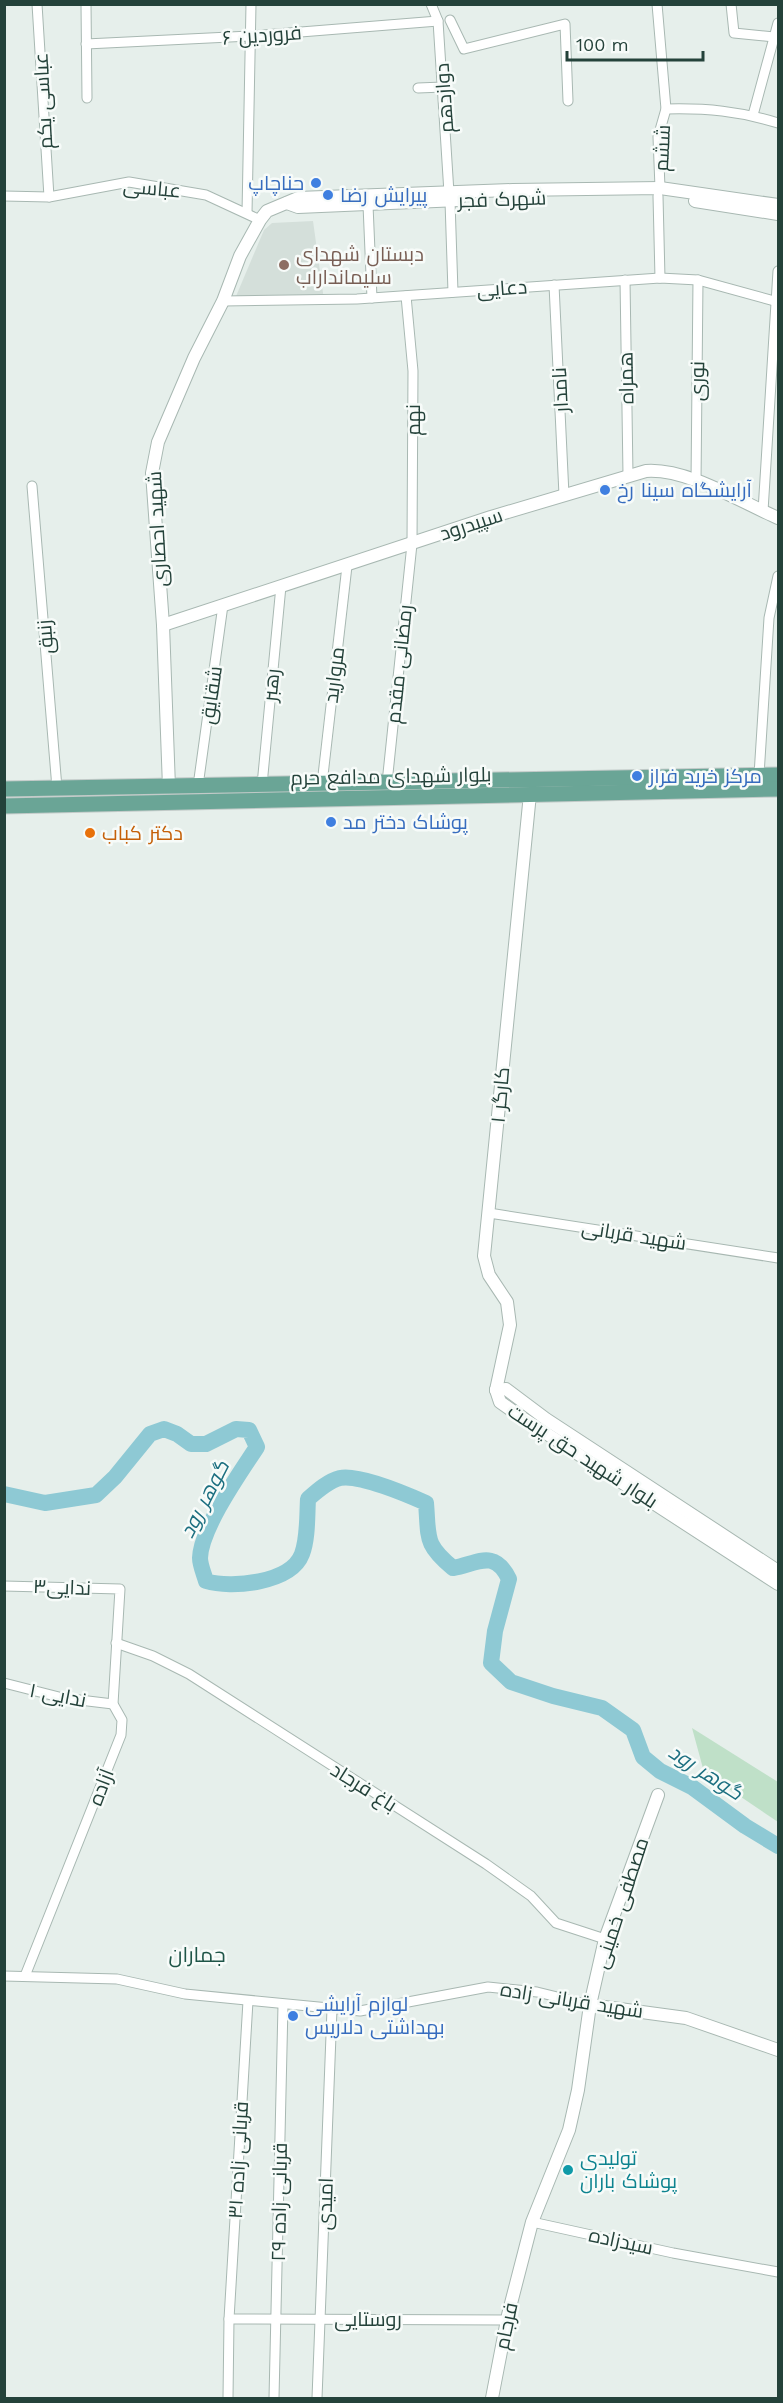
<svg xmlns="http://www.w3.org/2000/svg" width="783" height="2403" font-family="'Work Sans',Cairo,sans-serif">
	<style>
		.built { fill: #d4dfda }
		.green { fill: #bfe0c8 }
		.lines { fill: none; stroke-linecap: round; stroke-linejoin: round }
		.river { stroke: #8ec9d4; stroke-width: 16 }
		.minor-casing { stroke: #a8b8b2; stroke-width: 11 }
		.tertiary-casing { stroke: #a8b8b2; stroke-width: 14 }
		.primary-casing { stroke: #c2cac8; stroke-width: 17 }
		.minor { stroke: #fff; stroke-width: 9 }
		.tertiary { stroke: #fff; stroke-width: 12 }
		.primary { stroke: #6aa596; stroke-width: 15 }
		.shop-dot { fill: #3f7fe0; stroke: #f7fbf9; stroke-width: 2 }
		.education-dot { fill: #8d6e63; stroke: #f7fbf9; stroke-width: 2 }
		.food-dot { fill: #e8710a; stroke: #f7fbf9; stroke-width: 2 }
		.culture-dot { fill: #0f9aa8; stroke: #f7fbf9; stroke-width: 2 }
		.labels { text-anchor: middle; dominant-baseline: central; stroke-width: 5; stroke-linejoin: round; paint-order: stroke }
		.street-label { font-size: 20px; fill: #24423a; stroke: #f7fbf9 }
		.shop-label { font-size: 20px; fill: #366cbe; stroke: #f7fbf9; text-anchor: start }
		.education-label { font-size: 20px; fill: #785e54; stroke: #f7fbf9; text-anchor: start }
		.food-label { font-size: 20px; fill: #c56008; stroke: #f7fbf9; text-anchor: start }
		.culture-label { font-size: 20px; fill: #0d838f; stroke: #f7fbf9; text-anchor: start }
		.water-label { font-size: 21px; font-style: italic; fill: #1c6f80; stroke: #f7fbf9 }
		.neighbourhood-label { font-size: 21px; fill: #1f5548; stroke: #f7fbf9 }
	</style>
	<rect width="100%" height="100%" fill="#e6efeb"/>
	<path class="built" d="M313,221l11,79 -90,1 30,-71 8,-7z"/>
	<path class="green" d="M692,1728l86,54v40l-74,-50z"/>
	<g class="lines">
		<path class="river" d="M4,1494l41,9 51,-8 19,-18 35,-43 14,-5 13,5 14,10h15l30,-15 13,1 8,17c-17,26 -56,81 -57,111 0,7 4,16 6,23 25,8 85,2 96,-27 6,-16 5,-38 6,-55 9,-8 20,-18 32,-21 19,-4 68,17 86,25 3,35 -2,41 27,65 24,-4 41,-20 56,11l-14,52 -4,32 20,19 42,14 49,12 31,22 10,27 17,14 32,16 53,39 33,20"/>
		<g class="minor-casing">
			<g id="minor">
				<path d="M37,4l12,193"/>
				<path d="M86,4l1,94"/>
				<path d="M431,4l7,17 11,172"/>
				<path d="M657,4l9,105 -8,28 2,51"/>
				<path d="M731,4l3,29 40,4"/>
				<path d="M450,20l14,29 101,-25 3,77"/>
				<path d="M86,44l164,-8 188,-15"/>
				<path d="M418,88l25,-1"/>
				<path d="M666,109c40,-1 73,2 112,14"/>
				<path d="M753,115l25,-92"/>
				<path d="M4,196l45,1 80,-15 77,13 54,25"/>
				<path d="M658,196l2,82"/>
				<path d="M450,201l3,91"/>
				<path d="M368,205l4,93"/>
				<path d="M247,213l4,-209"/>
				<path d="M625,280l3,195"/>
				<path d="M554,285l10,210"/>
				<path d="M223,301l134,-2 303,-21 38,2 80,22"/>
				<path d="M696,482l2,-202"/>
				<path d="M32,486l25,302"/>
				<path d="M763,511l15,-240"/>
				<path d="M759,775l10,-157 9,-42"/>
				<path d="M387,783l25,-239 1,-173 -7,-75"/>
				<path d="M322,784l25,-218"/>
				<path d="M262,785l19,-199"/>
				<path d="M198,786l25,-181"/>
				<path d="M489,1213l289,45"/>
				<path d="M4,1586l116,3 -7,115 9,16 -1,15 -96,241"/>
				<path d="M116,1643l37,13 36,18 297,190 45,32 25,27 49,16"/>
				<path d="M4,1683l59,15 50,6"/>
				<path d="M4,1976l113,3 68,15 175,17 128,-24 49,5 53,13"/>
				<path d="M532,2222l141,31 105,19"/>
				<path d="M229,2319l278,1"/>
				<path d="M228,2398l1,-79 19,-318"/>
				<path d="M274,2398l9,-393"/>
				<path d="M317,2398l15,-389"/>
			</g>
		</g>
		<g class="tertiary-casing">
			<g id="tertiary">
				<path d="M695,201l83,13"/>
				<path d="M287,203l11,4 161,-7"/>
				<path d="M163,625l328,-108 155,-46c41,-3 95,31 132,47"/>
				<path d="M169,787l-6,-162 -11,-152 6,-31 36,-84 29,-57 17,-45 20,-36 7,-9 31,-13 215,-8 147,-2 118,17"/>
				<path d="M496,1390l14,-65 -3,-23 -18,-27 -5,-19 46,-462"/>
				<path d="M496,1390l4,12 21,15 257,167"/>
				<path d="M496,1390l10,-1 40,30 232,152"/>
				<path d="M590,2005l96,13 92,32"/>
				<path d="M492,2398l16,-83 24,-93 37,-92 9,-40 12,-85 15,-66 53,-144"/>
			</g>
		</g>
		<g class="primary-casing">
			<g id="primary">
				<path d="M4,789l774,-14"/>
				<path d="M4,806l774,-17"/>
			</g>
		</g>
		<use href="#minor" class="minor"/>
		<use href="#tertiary" class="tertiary"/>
		<use href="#primary" class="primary"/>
	</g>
	<g class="shop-dot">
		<circle cx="316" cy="183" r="6"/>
		<circle cx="328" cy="195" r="6"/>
		<circle cx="605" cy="490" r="6"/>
		<circle cx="637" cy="776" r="6"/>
		<circle cx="331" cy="822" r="6"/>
		<circle cx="293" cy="2016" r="6"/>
	</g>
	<circle class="education-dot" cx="284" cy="265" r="6"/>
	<circle class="food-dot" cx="90" cy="833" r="6"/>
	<circle class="culture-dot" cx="568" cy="2170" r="6"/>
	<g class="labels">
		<g class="street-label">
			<text transform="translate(262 35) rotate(-4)">فروردین ۶</text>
			<text transform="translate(444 98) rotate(-94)">دوازدهم</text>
			<text transform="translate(43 101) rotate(-93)">عباسی یکم</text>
			<text transform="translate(662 148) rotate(-87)">ششم</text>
			<text transform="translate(152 188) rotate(5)">عباسی</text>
			<text transform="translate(502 199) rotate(-2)">شهرک فجر</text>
			<text transform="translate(502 288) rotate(-4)">دعایی</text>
			<text transform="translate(626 378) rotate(-91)">همراه</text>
			<text transform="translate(697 381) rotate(-89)">نوری</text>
			<text transform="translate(560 390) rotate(-93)">نامدار</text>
			<text transform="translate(413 420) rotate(-90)">نهم</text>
			<text transform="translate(471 524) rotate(-18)">سپیدرود</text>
			<text transform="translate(157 529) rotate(-93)">شهید احصاری</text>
			<text transform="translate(45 637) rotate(-95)">زنبق</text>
			<text transform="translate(399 664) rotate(-84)">رمضانی مقدم</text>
			<text transform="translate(334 675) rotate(-83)">مروارید</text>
			<text transform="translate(271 685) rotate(-84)">رهبر</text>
			<text transform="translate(211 695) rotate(-82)">شقایق</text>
			<text transform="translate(391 776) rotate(-1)">بلوار شهدای مدافع حرم</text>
			<text transform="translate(500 1095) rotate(-85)">کارگر ۱</text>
			<text transform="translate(634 1235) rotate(9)">شهید قربانی</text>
			<text transform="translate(583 1456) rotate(33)">بلوار شهید حق پرست</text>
			<text transform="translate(62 1587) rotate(2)">ندایی۳</text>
			<text transform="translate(58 1695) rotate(11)">ندایی ۱</text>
			<text transform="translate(101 1787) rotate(-69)">آزاده</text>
			<text transform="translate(364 1787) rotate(32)">باغ فرجاد</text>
			<text transform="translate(621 1903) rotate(-72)">مصطفی خمینی</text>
			<text transform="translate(572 2000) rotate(9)">شهید قربانی زاده</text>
			<text transform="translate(238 2160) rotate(-87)">قربانی زاده ۳۱</text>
			<text transform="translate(279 2202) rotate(-89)">قربانی زاده ۲۹</text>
			<text transform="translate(325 2204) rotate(-88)">امیدی</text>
			<text transform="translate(621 2241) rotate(12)">سیدزاده</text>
			<text x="368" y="2319">روستایی</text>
			<text transform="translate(506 2326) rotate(-78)">فرجام</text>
		</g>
		<g class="shop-label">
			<text x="304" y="183" text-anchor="end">حناچاپ</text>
			<text x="340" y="195">پیرایش رضا</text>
			<text x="617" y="490">آرایشگاه سینا رخ</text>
			<text x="649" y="776">مرکز خرید فراز</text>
			<text x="343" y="822">پوشاک دختر مد</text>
			<text x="305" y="2004">لوازم آرایشی<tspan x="305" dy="23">بهداشتی دلاریس</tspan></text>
		</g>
		<g class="education-label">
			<text x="296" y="254">دبستان شهدای<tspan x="296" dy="23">سلیمانداراب</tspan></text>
		</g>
		<g class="food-label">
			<text x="102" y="833">دکتر کباب</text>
		</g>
		<g class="culture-label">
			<text x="580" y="2158">تولیدی<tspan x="580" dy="23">پوشاک باران</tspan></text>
		</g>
		<g class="water-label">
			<text transform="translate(204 1499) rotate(-63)">گوهر رود</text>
			<text transform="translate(706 1772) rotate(33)">گوهر رود</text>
		</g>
		<g class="neighbourhood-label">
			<text x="197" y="1954">جماران</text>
		</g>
	</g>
	<rect width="783" height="2403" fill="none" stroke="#24423a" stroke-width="12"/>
	<path d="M567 51v9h136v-9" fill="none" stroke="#24423a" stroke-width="3"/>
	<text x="576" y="51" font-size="18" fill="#24423a" stroke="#f7fbf9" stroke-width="4.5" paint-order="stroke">100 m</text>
</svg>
